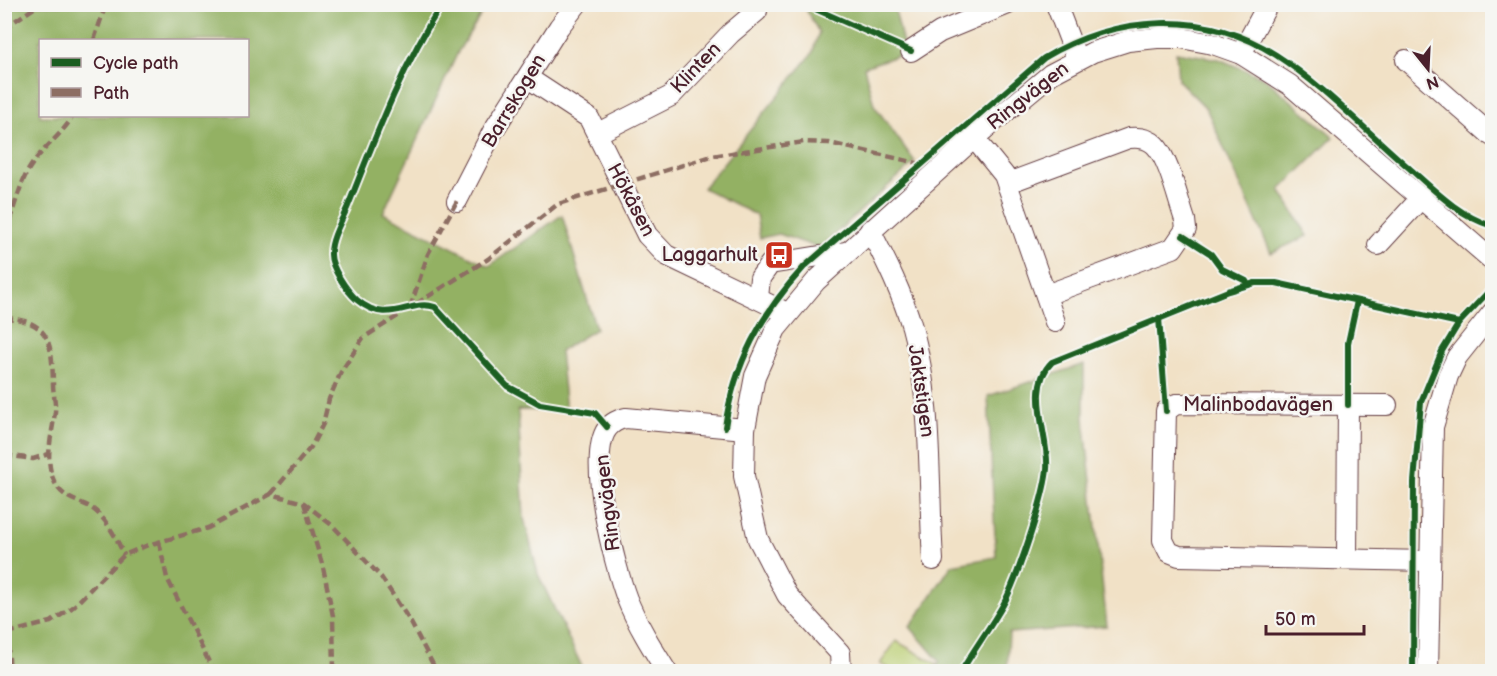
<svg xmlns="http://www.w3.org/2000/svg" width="1497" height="676" font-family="'Balsamiq Sans',sans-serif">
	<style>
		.green { fill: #bace71; stroke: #82764e; stroke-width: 1.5 }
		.forest { fill: #93b163; stroke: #6e6847; stroke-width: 1.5; fill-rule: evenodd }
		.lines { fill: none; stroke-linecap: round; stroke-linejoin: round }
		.minor-casing { stroke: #633c42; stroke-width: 22 }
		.minor { stroke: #fff; stroke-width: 20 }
		.quiet { stroke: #8d6e63; stroke-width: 4.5; stroke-dasharray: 9 4.5; stroke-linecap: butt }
		.cycleway-casing { stroke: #f6f6f2; stroke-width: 10 }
		.cycleway { stroke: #1b5e20; stroke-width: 6 }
		.labels { text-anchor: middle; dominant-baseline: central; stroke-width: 5; stroke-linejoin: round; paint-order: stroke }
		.street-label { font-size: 20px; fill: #4a1f2b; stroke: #f6f6f2 }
		.poi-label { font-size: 20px; fill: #4a1f2b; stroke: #f6f6f2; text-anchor: end }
	</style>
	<rect width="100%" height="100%" fill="#f6f6f2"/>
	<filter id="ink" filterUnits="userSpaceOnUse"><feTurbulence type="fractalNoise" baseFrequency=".0167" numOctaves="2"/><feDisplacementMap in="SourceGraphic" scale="12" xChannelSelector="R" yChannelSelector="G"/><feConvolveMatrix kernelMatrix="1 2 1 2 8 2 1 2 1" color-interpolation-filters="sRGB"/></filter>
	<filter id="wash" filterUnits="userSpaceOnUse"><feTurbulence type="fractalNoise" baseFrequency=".008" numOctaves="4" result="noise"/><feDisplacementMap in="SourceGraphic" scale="24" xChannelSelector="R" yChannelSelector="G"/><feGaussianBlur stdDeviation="1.35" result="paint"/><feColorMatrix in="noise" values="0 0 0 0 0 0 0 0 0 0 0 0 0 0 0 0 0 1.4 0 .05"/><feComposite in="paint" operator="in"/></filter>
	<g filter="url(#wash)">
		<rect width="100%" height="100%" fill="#f1e1c6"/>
		<path class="green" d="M896,641l41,23 -5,7h-38l-14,-7z"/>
		<g class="forest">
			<path d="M4,5h483l-28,45 -76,163 106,53 73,-51 34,114 -36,22 6,60 -48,-1 6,108 14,56 46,97h-579zM40,40h208v76h-208z"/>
			<path d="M803,5h91l11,48 -41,14 10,38 41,57 -96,86 -40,-14 -19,4 -4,-23 -53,-27 109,-134 7,-22z"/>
			<path d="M1176,52l43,7 45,19 70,59 -54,53 28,46 -37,17 -65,-145 -28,-28z"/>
			<path d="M1084,364v54l23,208 -98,7 -2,38h-73l6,-9 -30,-35 42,-62 44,-8 -8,-161z"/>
		</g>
	</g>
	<g filter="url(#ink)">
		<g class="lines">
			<g class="minor-casing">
				<g id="minor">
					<path d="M1056,4l21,55"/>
					<path d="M911,51l29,-19 68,-28"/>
					<path d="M1241,54l27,-50"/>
					<path d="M1406,60l86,76"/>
					<path d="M528,78l61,40 58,117 19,20 121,58"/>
					<path d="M598,133l73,-37 60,-63 26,-22"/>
					<path d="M974,138l30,37 51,147"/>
					<path d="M1008,183l121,-45c9,-1 19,0 26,7 14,14 23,55 30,75l1,9 -13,19 -127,47"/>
					<path d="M457,201l36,-70 66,-104 18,-23"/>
					<path d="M870,230c16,31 32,63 42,97 21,75 16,156 21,233"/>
					<path d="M1378,245l44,-48"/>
					<path d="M758,298l2,-20 10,-14 75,-12"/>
					<path d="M1387,405l-211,-1 -10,7 -3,129 6,12 10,4 250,5"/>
					<path d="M1347,559l1,-154"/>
					<path d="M667,672c-15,-24 -30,-48 -40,-73 -12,-32 -41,-141 -20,-170 4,-6 12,-10 19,-11l119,11"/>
					<path d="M841,672l-1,-19 -53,-58 -29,-56 -14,-63 1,-47 10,-53 21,-47 40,-48 158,-143 77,-64 42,-22 35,-11 29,-3h24l32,6 28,10 49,31 202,175"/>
					<path d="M1428,672l5,-245 15,-51 9,-19 35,-44"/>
				</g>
			</g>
			<use href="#minor" class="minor"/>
			<g class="quiet">
				<path d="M4,28l36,-24"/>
				<path d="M94,40l12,-36"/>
				<path d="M4,234c9,-19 15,-49 25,-65 12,-20 32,-33 44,-53"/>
				<path d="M416,304l72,-45 70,-55 154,-48 92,-14 25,1 93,21"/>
				<path d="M410,308l18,-54 29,-53"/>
				<path d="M4,318c47,2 48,26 49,66 0,9 3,19 2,28 -3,24 -13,53 3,76 9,12 21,13 32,19 16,10 27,32 34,48"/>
				<path d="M4,455l29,4 16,-5"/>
				<path d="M271,494l40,-47 12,-23 6,-25 12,-27 22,-34 38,-24"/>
				<path d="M304,503l19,64 10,49 1,56"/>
				<path d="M159,542l8,36 47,94"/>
				<path d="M4,633h3l3,39"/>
				<path d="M7,633l44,-11 22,-15 51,-52 24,-10 60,-17 63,-34 33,9 29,23 48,51 29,44 27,51"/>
			</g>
			<g class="cycleway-casing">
				<g id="cycleway">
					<path d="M442,4c-40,62 -67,134 -94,202 -6,14 -17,32 -17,47 -1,14 16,38 26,47 32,27 53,-2 78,7l72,79 33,18 55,9 12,14"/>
					<path d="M804,4l107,47"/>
					<path d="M1183,236l28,18 11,15 24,12 2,4"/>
					<path d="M1159,318l7,93"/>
					<path d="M1348,405v-62l9,-42"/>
					<path d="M725,427c9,-63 36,-113 79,-160l240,-209c72,-43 160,-49 232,-3 48,31 89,75 132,112 26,23 51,49 84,59"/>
					<path d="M961,672c13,-23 29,-44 42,-67 14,-26 41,-106 44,-136 3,-32 -23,-80 5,-107l176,-71 27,-8h21l183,40"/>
					<path d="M1413,672l1,-190 7,-80 21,-51 17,-28 33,-35"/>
				</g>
			</g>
			<use href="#cycleway" class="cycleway"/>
		</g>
	</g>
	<defs>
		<g id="bus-square" transform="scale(1.5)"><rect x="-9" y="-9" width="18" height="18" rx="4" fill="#c8321e" stroke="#f6f6f2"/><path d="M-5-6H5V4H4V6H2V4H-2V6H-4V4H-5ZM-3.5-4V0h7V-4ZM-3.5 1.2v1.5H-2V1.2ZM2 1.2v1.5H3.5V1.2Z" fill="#fff"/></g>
	</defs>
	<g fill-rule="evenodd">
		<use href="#bus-square" x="779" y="255"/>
	</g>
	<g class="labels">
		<g class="street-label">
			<text transform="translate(696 68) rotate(-46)">Klinten</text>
			<text transform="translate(1028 96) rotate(-38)">Ringvägen</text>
			<text transform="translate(514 101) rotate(-59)">Barrskogen</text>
			<text transform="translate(631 200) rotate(62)">Hökåsen</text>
			<text transform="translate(921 391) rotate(82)">Jaktstigen</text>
			<text x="1258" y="405">Malinbodavägen</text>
			<text transform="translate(608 503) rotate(-97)">Ringvägen</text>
		</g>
		<g class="poi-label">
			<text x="758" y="255">Laggarhult</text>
		</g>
	</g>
	<rect width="1497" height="676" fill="none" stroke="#f6f6f2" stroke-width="24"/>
	<rect x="39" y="39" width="210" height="78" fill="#f6f6f2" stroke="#b1a0a2" stroke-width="1.5"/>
	<rect x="51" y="58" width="30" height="9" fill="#1b5e20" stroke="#b1a0a2" stroke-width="1.5"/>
	<text x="93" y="69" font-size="18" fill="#4a1f2b">Cycle path</text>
	<rect x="51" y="88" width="30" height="9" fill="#8d6e63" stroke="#b1a0a2" stroke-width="1.5"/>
	<text x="93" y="99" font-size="18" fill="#4a1f2b">Path</text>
	<g transform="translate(1428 69) rotate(162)" stroke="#f6f6f2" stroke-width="4.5" paint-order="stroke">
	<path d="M0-4.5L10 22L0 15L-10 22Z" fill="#4a1f2b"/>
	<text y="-9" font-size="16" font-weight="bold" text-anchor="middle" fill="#4a1f2b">N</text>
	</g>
	<path d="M1266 625v9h98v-9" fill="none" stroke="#4a1f2b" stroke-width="3"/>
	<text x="1275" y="625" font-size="18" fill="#4a1f2b" stroke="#f6f6f2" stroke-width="4.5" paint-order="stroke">50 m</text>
</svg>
